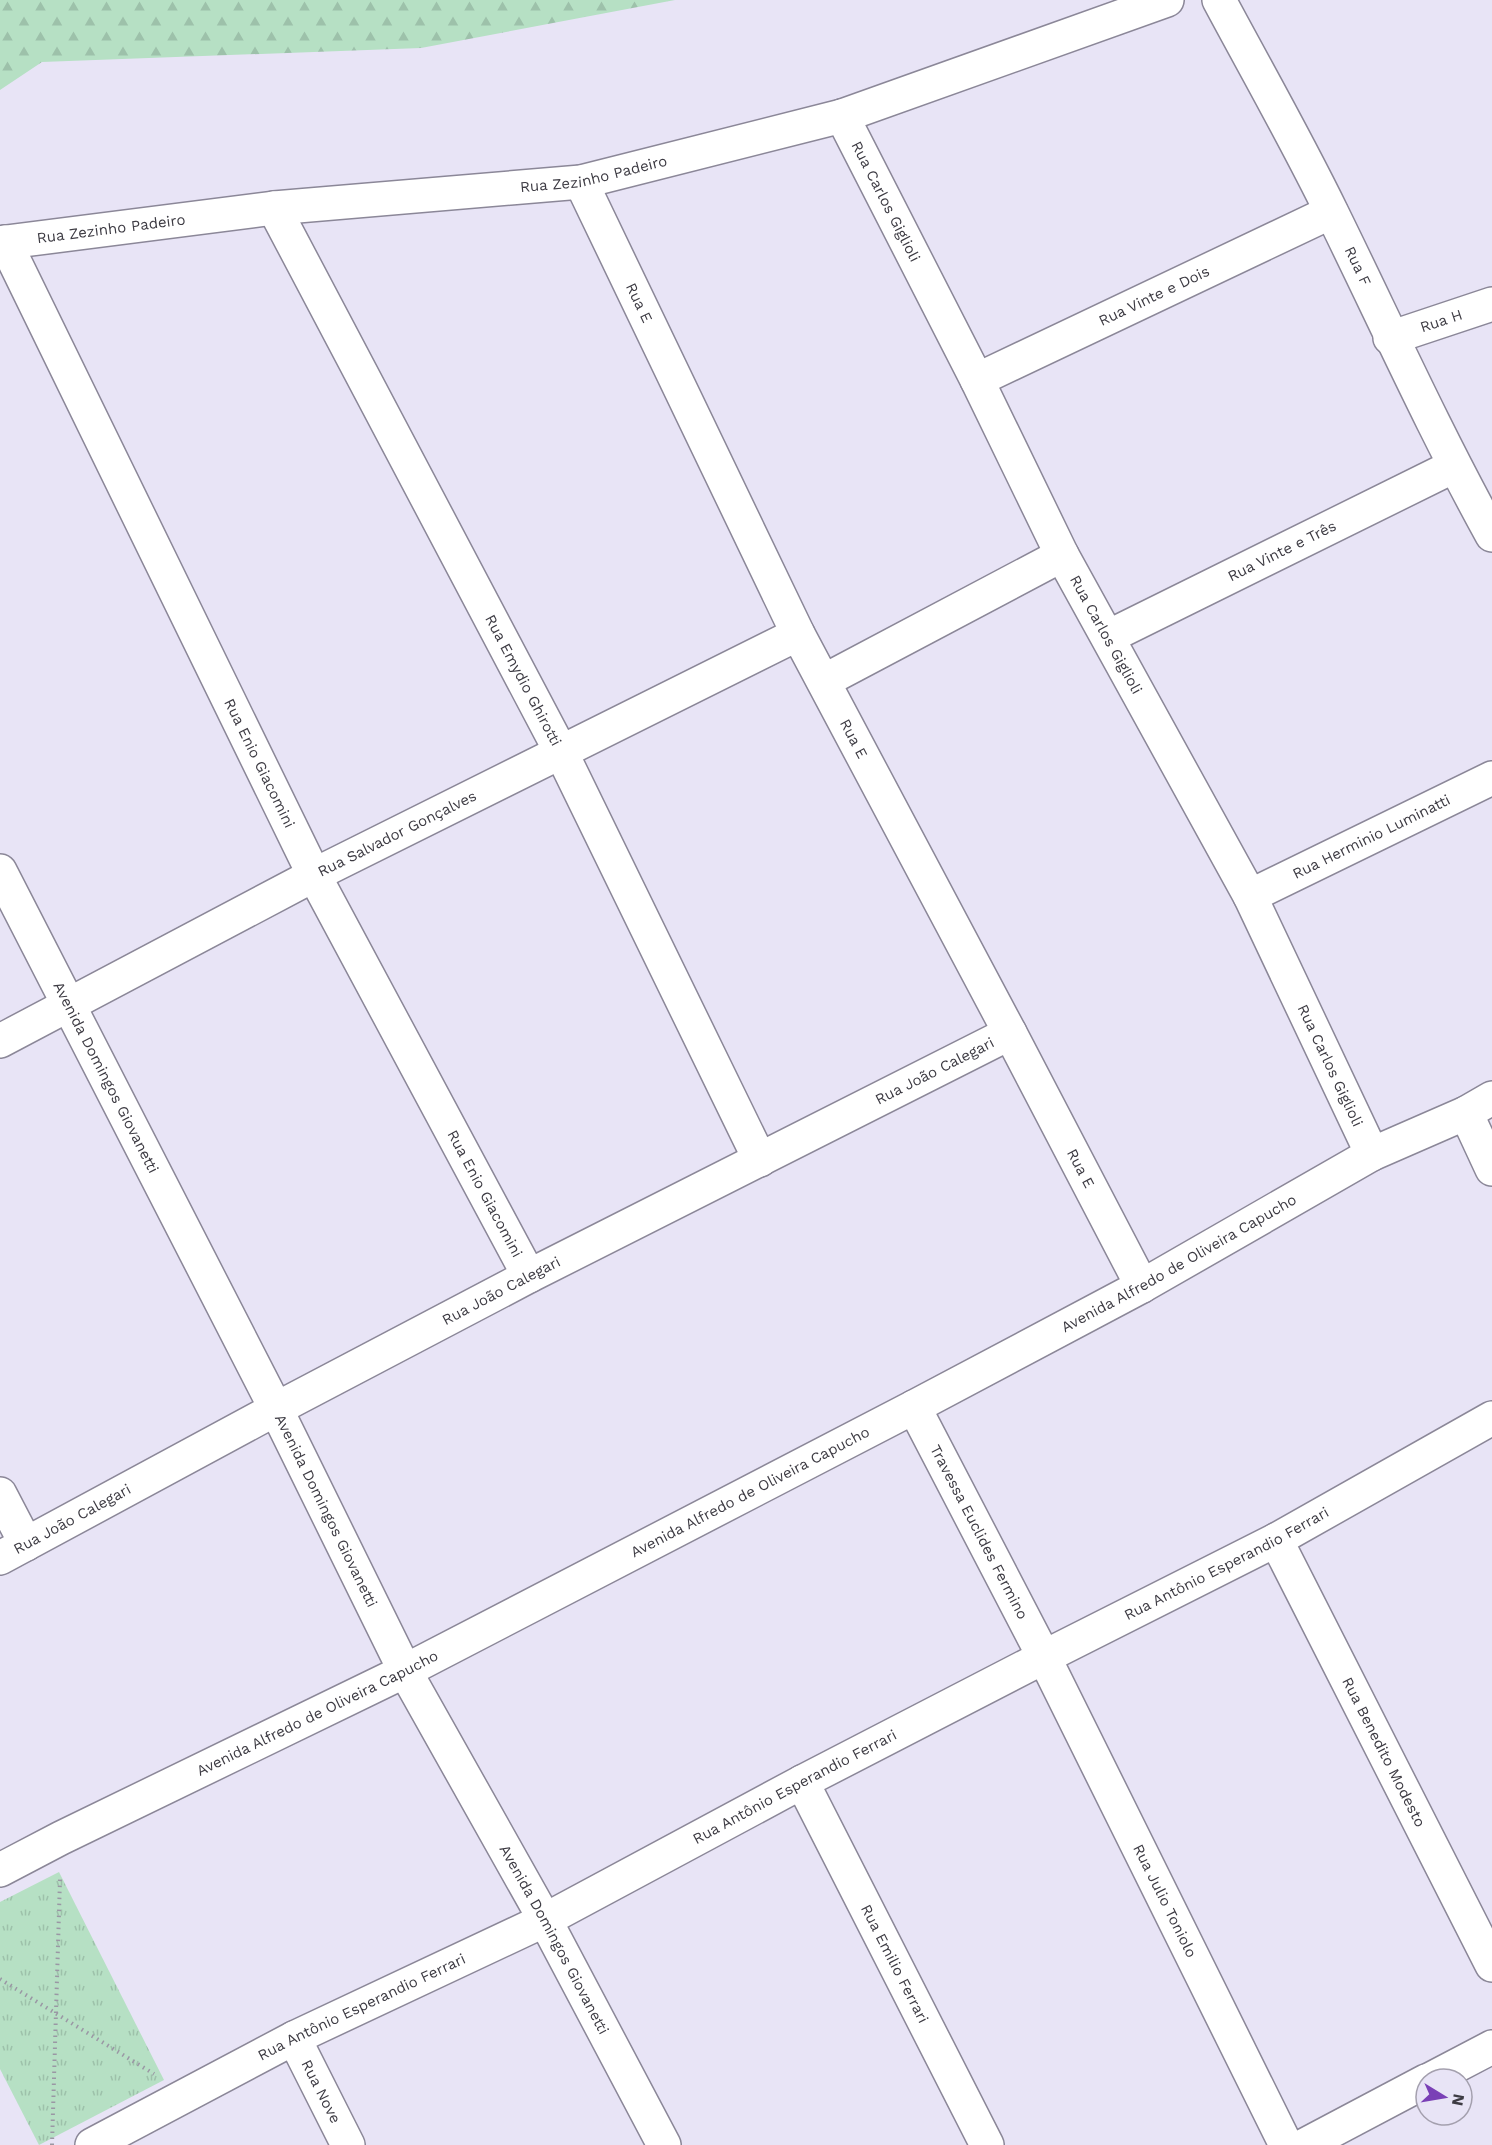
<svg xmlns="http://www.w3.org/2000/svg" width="1492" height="2145" font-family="'Work Sans',sans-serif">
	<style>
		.forest { fill: url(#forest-firs) }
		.park { fill: url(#park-tufts) }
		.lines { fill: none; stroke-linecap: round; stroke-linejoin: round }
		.minor-casing { stroke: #8b8798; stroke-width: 36 }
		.path { stroke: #9a97a4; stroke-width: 4; stroke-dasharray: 1.5 4.5; stroke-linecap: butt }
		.minor { stroke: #fff; stroke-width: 33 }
		.labels { text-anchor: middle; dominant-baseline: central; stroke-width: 5; stroke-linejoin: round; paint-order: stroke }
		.street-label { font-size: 15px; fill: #3d3b43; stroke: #e8e4f6 }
	</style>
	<defs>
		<pattern id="forest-firs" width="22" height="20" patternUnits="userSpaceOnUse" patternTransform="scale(1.5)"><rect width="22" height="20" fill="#b6e0c4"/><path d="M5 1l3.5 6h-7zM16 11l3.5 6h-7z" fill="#9dc1aa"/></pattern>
		<pattern id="park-tufts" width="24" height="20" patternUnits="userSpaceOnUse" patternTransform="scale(1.5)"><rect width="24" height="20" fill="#b6e0c4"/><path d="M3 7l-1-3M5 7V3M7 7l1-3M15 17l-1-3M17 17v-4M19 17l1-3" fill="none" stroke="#9dc1aa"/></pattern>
	</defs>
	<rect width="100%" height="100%" fill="#e8e4f6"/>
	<path class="forest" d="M0,0h675l-254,48 -379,14 -42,28z"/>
	<path class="park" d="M59,1872l105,208 -125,65 -39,-76v-167z"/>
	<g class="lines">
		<g class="minor-casing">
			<g id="minor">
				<path id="s1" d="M1219,0c38,71 78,141 113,213 53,108 102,217 160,322"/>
				<path id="s2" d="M842,116l135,264 85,175 188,341 122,258"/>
				<path id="s3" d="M581,182l217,452 212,399 132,253"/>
				<path id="s4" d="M274,208l287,544 199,408"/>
				<path id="s5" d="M5,242l309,633 215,401"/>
				<path id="s6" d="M0,243l274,-35 307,-26 261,-66 325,-116"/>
				<path id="s7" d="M1390,338l102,-34"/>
				<path id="s8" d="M977,380l354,-168"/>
				<path id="s9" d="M1108,637l346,-171"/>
				<path d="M824,681l238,-126"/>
				<path id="s10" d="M0,871l276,538 129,262 140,249 119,225"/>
				<path id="s11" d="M1250,896l242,-118"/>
				<path id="s12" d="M0,1041l314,-166 484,-241"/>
				<path d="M1466,1113l26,56"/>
				<path id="s13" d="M914,1407l130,250 242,488"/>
				<path d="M0,1494l26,50"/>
				<path id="s14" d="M1276,1540l216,425"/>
				<path id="s15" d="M0,1558l276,-149 253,-133 481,-243"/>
				<path id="s16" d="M802,1782l185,363"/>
				<path id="s17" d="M0,1870l61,-32 344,-167 509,-264 228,-121 230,-132 94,-41 26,-15"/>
				<path id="s18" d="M294,2038l54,107"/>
				<path d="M1431,2079l61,-32"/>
				<path id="s19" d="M92,2145l202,-107 251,-118 257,-138 242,-125 232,-117 216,-122"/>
				<path d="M1305,2145l121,-64"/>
			</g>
		</g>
		<g class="path">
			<path d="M0,1979l154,95"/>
			<path d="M52,2145l8,-266"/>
		</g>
		<use href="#minor" class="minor"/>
	</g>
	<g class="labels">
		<g class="street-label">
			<text stroke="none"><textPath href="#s6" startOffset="598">Rua Zezinho Padeiro</textPath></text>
			<text stroke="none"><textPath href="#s2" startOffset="96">Rua Carlos Giglioli</textPath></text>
			<text stroke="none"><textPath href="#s6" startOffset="112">Rua Zezinho Padeiro</textPath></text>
			<text stroke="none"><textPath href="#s1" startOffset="300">Rua F</textPath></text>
			<text stroke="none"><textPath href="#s8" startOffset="196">Rua Vinte e Dois</textPath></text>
			<text stroke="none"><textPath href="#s3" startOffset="134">Rua E</textPath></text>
			<text stroke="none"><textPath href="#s7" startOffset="54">Rua H</textPath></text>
			<text stroke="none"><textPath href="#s9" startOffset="194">Rua Vinte e Três</textPath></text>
			<text stroke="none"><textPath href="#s2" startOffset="582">Rua Carlos Giglioli</textPath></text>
			<text stroke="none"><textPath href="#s4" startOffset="534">Rua Emydio Ghirotti</textPath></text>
			<text stroke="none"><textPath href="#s3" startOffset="620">Rua E</textPath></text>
			<text stroke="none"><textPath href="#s5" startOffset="580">Rua Enio Giacomini</textPath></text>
			<text stroke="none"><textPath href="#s12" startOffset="448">Rua Salvador Gonçalves</textPath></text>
			<text stroke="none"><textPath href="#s11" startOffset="135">Rua Herminio Luminatti</textPath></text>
			<text stroke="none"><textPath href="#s2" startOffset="1068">Rua Carlos Giglioli</textPath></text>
			<text stroke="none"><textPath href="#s15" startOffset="1054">Rua João Calegari</textPath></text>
			<text stroke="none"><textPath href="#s10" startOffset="232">Avenida Domingos Giovanetti</textPath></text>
			<text stroke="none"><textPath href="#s3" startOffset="1106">Rua E</textPath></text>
			<text stroke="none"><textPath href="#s5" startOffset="1066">Rua Enio Giacomini</textPath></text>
			<text stroke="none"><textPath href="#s17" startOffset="1326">Avenida Alfredo de Oliveira Capucho</textPath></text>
			<text stroke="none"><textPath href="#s15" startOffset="568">Rua João Calegari</textPath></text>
			<text stroke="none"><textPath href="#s17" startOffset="840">Avenida Alfredo de Oliveira Capucho</textPath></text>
			<text stroke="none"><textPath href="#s10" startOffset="718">Avenida Domingos Giovanetti</textPath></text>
			<text stroke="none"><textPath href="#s15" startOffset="82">Rua João Calegari</textPath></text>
			<text stroke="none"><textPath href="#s13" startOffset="141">Travessa Euclides Fermino</textPath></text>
			<text stroke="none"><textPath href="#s19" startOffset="1275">Rua Antônio Esperandio Ferrari</textPath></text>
			<text stroke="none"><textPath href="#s17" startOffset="354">Avenida Alfredo de Oliveira Capucho</textPath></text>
			<text stroke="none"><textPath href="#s14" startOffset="238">Rua Benedito Modesto</textPath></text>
			<text stroke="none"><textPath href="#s19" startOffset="789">Rua Antônio Esperandio Ferrari</textPath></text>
			<text stroke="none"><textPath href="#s13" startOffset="554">Rua Julio Toniolo</textPath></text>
			<text stroke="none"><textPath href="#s10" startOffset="1204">Avenida Domingos Giovanetti</textPath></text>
			<text stroke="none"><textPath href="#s16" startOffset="204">Rua Emilio Ferrari</textPath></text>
			<text stroke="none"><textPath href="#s19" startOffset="303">Rua Antônio Esperandio Ferrari</textPath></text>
			<text stroke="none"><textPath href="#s18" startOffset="60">Rua Nove</textPath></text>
		</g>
	</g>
	<g transform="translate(1444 2097) rotate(101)"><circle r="28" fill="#e8e4f6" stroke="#a4a0ae" stroke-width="1.5"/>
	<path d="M0-4.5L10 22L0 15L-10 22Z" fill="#7a40b6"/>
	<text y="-9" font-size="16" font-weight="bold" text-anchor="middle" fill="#3d3b43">N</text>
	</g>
</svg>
